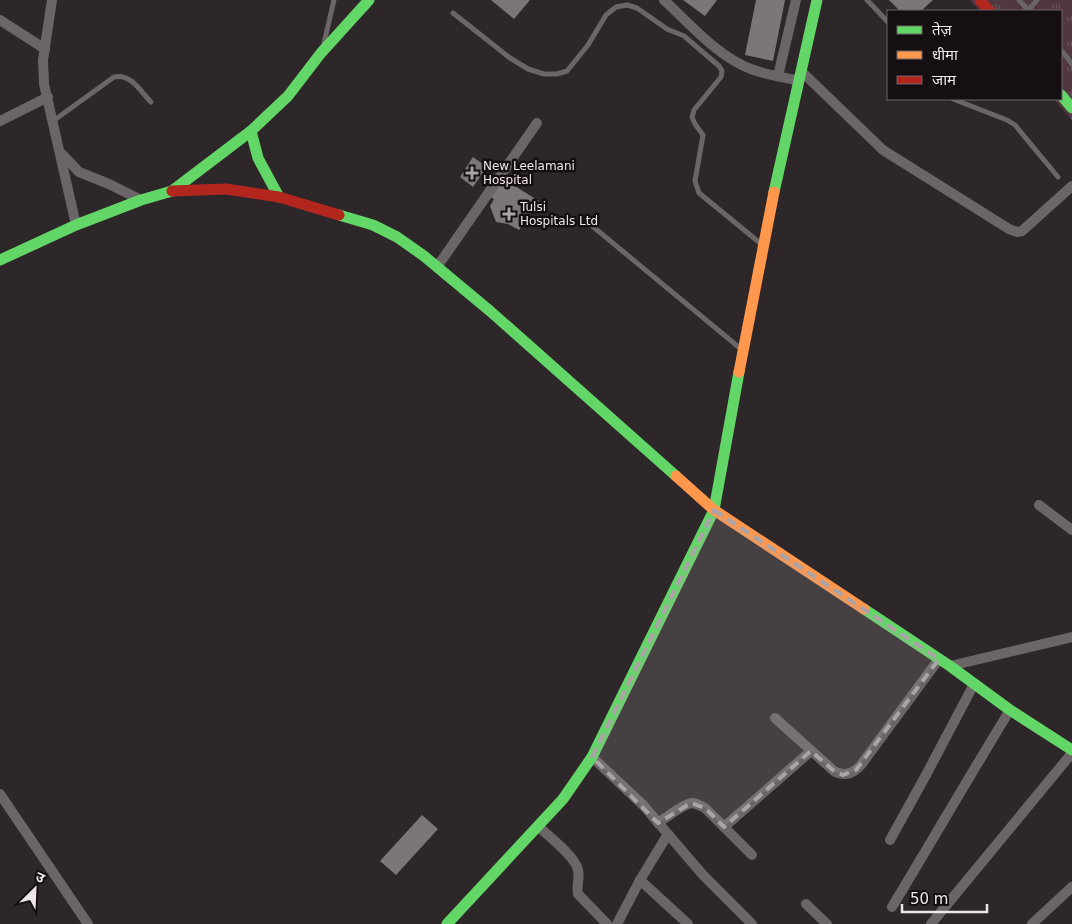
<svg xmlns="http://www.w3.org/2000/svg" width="1072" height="924" font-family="'DejaVu Sans','Noto Sans Devanagari',sans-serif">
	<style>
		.park { fill: url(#park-tufts) }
		.building { fill: #7d7679 }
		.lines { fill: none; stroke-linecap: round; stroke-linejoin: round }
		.lane { stroke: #6b6567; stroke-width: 5 }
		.street { stroke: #6b6567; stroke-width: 10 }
		.fast { stroke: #63d668; stroke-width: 11 }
		.slow { stroke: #ff974d; stroke-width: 11 }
		.jam { stroke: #b3261e; stroke-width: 11 }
		.marked { fill: #aba3a6; fill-opacity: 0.2; stroke: #aba3a6; stroke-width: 4; stroke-dasharray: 10 6; stroke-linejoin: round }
		.poi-dot { fill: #aba3a6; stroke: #150f11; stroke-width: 2 }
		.labels { text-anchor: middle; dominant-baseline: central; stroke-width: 5; stroke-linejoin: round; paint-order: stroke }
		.poi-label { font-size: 12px; fill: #efe6e9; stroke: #150f11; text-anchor: start }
	</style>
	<defs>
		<pattern id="park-tufts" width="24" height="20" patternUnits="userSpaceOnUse" patternTransform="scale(1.25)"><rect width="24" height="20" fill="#503741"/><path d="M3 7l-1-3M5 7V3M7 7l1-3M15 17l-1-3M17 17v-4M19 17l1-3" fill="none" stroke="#6a545c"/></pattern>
	</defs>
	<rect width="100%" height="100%" fill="#2e272a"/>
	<path class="park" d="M970,0h102v120l-18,-21h7v-88h-81z"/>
	<g class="building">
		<path d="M491,0h39l-16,19z"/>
		<path d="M683,0h34l-12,16z"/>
		<path d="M756,0h29l-12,61 -28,-6z"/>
		<path d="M889,0h44l-12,11h-21z"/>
		<path d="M473,157l14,10 -14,20 -13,-10z"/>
		<path d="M502,178l37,23 -20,29 -11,-6 -12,-2 -6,-16 4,-7 -4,-2z"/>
		<path d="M422,815l16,14 -42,46 -16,-14z"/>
	</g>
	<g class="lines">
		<g class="lane">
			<path d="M867,0l21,22"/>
			<path d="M1019,0l10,11"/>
			<path d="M1028,11l9,-11"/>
			<path d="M453,13l57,45 18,11 16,5h13l10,-3 21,-26 18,-30 10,-8 11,-2 10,3 30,21 17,7 35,30 3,5 -1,6 -27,33 -2,7 3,7 8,11 -8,46 4,12 61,50"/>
			<path d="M324,43l10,-43"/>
			<path d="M1061,50l11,14"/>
			<path d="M953,99l54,21 8,5 43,52"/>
			<path d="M53,121l61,-44c17,-4 27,15 37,25"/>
			<path d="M591,225l150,124"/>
		</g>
		<g class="street">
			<path d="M52,0l-9,60 1,24 32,141"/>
			<path d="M664,0c25,23 54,57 87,69 15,6 32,8 48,12"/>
			<path d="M0,20l45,29"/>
			<path d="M801,71l82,79 126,79 8,3 5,-1 50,-45"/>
			<path d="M778,76l18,-76"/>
			<path d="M0,121l48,-24"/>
			<path d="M62,154l17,18 30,12 32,16"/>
			<path d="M437,267l100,-144"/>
			<path d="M1039,505l33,25"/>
			<path d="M950,666l122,-29"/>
			<path d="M775,718l60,54c11,4 18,2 26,-7l78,-106"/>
			<path d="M592,757l51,48 60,70 49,49"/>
			<path d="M0,794l88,130"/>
			<path d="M658,823c8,-5 26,-20 35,-20 5,1 8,3 12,5l47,47"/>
			<path d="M538,826c10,10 38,31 40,44 2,8 -2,16 0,24l29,30"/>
			<path d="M724,827l87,-76"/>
			<path d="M890,840l36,-65 48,-91"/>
			<path d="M640,880l48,44"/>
			<path d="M806,904l21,20"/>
			<path d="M892,907c40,-66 78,-132 118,-197"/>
			<path d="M617,924l23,-44 28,-46"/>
			<path d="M931,924l141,-171"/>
			<path d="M1032,924l40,-37"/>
		</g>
		<g class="fast">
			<path d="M1061,95l11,13"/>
			<path d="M251,131l7,27 21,39"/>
			<path d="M774,192l43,-192"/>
			<path d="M339,215l34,10 24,12 27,19 66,55 186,165"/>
			<path d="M0,260l76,-35 65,-25 31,-9 79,-60 37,-35 33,-43 48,-53"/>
			<path d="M864,609l86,57 60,44 62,40"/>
			<path d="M447,924l116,-125 29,-42 122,-247 25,-138"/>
		</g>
		<g class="slow">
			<path d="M739,372l35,-180"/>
			<path d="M676,476l38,34 150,99"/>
		</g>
		<g class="jam">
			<path d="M980,0l9,11"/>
			<path d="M172,191l54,-2 53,8 60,18"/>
		</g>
	</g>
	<path class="marked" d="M714,510l225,149 -83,111 -13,5 -8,-3 -24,-21 -87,76 -19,-19 -14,-5 -33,20 -66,-66z"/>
	<g class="poi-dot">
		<path d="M469.5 165.5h5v5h5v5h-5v5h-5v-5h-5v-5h5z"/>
		<path d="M506.5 206.5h5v5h5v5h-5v5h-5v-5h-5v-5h5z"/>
	</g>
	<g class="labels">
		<g class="poi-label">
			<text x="483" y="166">New Leelamani<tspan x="483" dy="14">Hospital</tspan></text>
			<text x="520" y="207">Tulsi<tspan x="520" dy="14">Hospitals Ltd</tspan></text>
		</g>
	</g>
	<rect x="887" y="10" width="175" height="90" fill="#150f11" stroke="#6c6567"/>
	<rect x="897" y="26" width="25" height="8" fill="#63d668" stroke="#6c6567"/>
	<text x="932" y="35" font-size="15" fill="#efe6e9">तेज़</text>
	<rect x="897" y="51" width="25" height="8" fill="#ff974d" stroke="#6c6567"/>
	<text x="932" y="60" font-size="15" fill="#efe6e9">धीमा</text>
	<rect x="897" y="76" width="25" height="8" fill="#b3261e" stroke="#6c6567"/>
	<text x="932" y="85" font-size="15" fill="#efe6e9">जाम</text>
	<g transform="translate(35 889) rotate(24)" stroke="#150f11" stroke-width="4" paint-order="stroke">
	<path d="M0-4L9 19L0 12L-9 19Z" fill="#efe6e9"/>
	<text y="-8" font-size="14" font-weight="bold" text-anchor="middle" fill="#efe6e9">उ</text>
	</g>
	<path d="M902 904v8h85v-8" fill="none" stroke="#efe6e9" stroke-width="2.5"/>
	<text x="910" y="904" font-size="15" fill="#efe6e9" stroke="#150f11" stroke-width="4" paint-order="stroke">50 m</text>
</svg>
